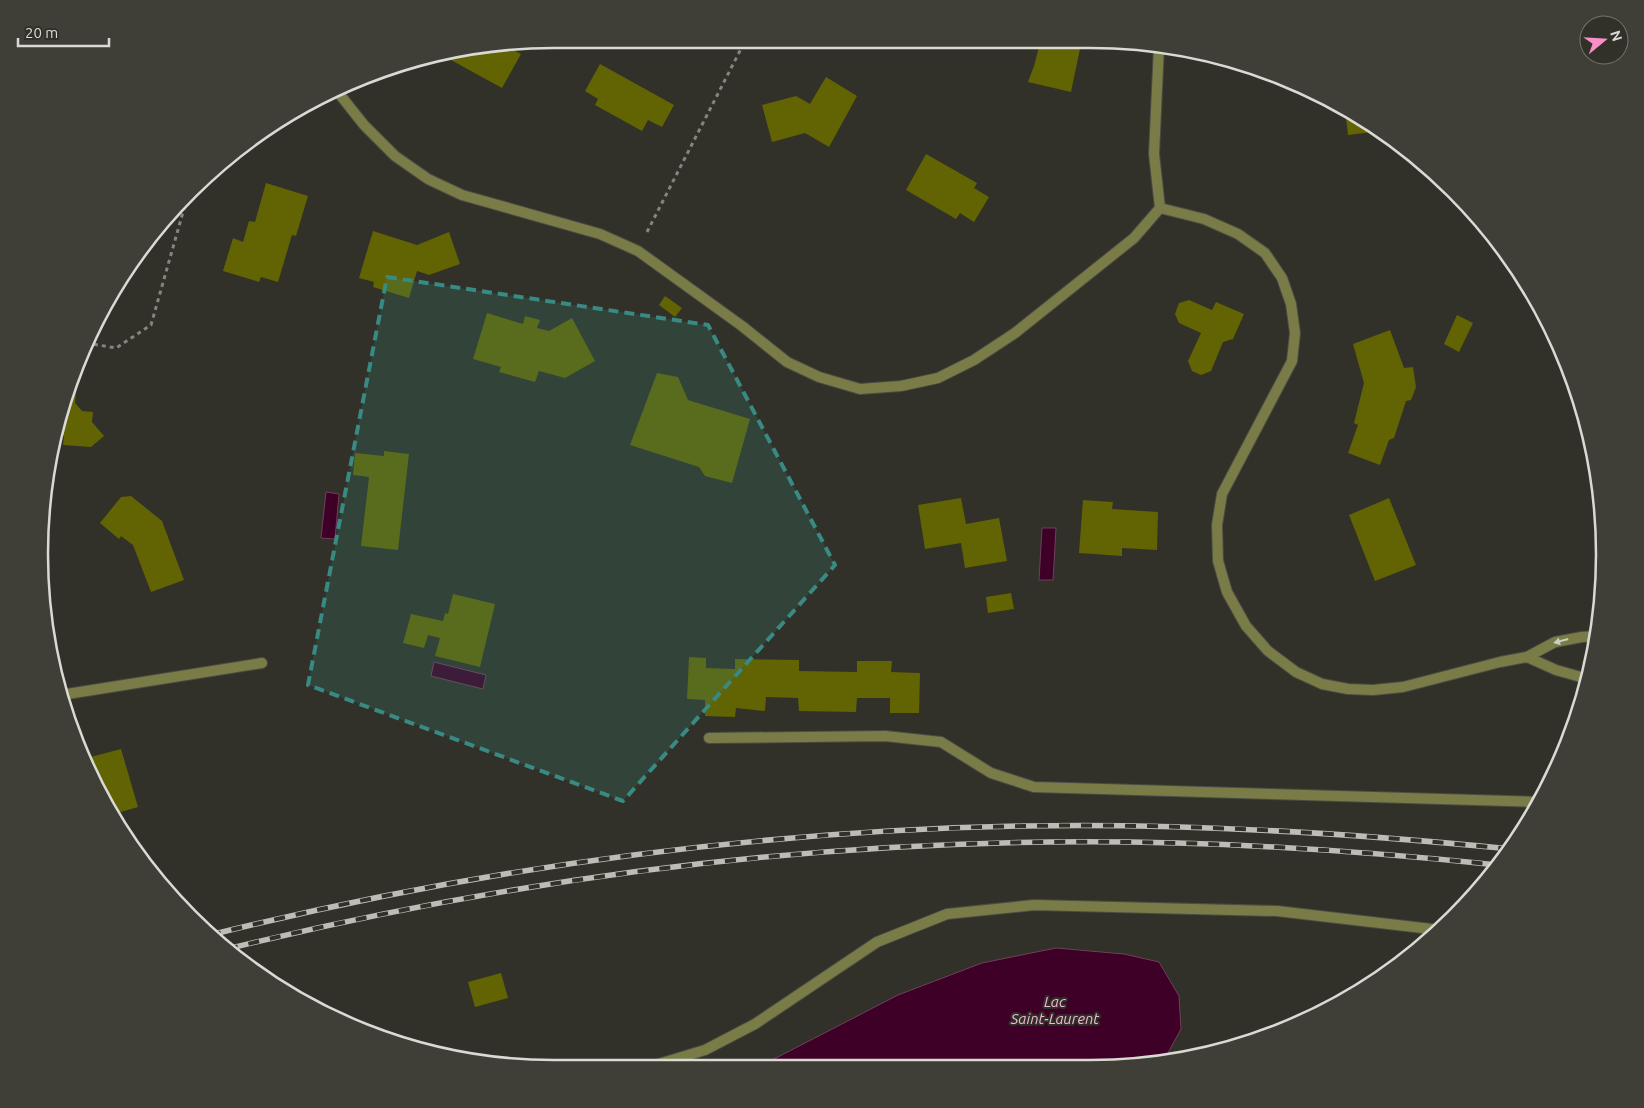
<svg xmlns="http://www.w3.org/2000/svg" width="1644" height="1108" font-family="Ubuntu,sans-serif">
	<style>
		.water { fill: #3e0027; stroke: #6d415b }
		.building { fill: #626303 }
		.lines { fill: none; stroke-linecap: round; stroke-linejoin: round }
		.lane-casing { stroke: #4c4c45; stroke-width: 12 }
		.street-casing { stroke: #4c4c45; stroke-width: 12 }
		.path { stroke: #85857f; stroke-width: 3; stroke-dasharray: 4 4; stroke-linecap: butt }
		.lane { stroke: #7a7c47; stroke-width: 10 }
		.street { stroke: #7a7c47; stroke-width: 10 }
		.rail-casing { stroke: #bdbdb7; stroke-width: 5.5 }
		.rail { stroke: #313129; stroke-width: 4; stroke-dasharray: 11; stroke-linecap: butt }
		.oneway { fill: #ccccc0 }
		.marked { fill: #388a83; fill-opacity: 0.2; stroke: #388a83; stroke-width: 4; stroke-dasharray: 10 6; stroke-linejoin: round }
		.labels { text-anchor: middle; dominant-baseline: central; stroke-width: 4; stroke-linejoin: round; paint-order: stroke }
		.water-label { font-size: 15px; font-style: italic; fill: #f4b7d5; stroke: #313129 }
		.rim { fill: none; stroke: #dadad5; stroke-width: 2.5 }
	</style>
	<rect width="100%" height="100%" fill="#313129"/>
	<g class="water">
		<path d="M326,492l13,2 -4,45 -14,-1z"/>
		<path d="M1042,528h14l-3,52h-14z"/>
		<path d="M434,662l52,13 -3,14 -52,-13z"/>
		<path d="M1056,948l68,6 35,8 20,34 2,33 -18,33 -73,7h-340l26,-11 122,-63 84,-32z"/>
	</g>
	<g class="building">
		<path d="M1041,39h41l-11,53 -43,-10 6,-16z"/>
		<path d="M486,43h21l-2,3 16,8 -19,34 -62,-34z"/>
		<path d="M600,64l74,41 -12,22 -14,-7 -6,11 -47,-26 3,-6 -13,-8z"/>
		<path d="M826,77l31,19 -28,51 -24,-14 -33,9 -10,-37 34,-9 14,8z"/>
		<path d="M1298,85l20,7 2,1 -20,3z"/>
		<path d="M1345,109l32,20 4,2 -33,4z"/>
		<path d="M926,154l51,29 -3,5 15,9 -15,25 -14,-9 -4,6 -50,-29z"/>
		<path d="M266,183l42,13 -12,40 -4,-1 -14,47 -17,-5 -2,5 -36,-11 10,-33 10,4 6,-21 6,1z"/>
		<path d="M373,231l44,14 32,-13 11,32 -31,11 -12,-4 -8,27 -36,-11 1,-5 -15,-4z"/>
		<path d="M665,296l17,12 -7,9 -16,-12z"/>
		<path d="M1189,300l23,10 4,-8 28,12 -11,25 -10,3 -12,29 -10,4 -9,-4 -4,-10 13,-28 -22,-10 -4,-9 4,-11z"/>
		<path d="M487,313l36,11 2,-8 15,4 -3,8 12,3 23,-13 23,43 -30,17 -26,-7 -4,11 -36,-10 2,-5 -28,-8z"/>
		<path d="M1457,315l16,8 -14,29 -15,-8z"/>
		<path d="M1390,330l14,38 9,-1 3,20 -5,13 -5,1 -12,37 -5,2 -9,25 -32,-12 10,-28 -4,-2 10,-40 -11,-39z"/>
		<path d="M657,373l21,4 10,23 62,19 -18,64 -27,-7 -6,-9 -69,-22z"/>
		<path d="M71,377l6,1 -2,25 7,8 11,1 -1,10 12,14 -13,11 -28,-2 1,-9 -9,-9z"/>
		<path d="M384,451l25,3 -11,96 -37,-4 8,-69 -16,-2 2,-22 29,3z"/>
		<path d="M131,496l31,25 22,59 -33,12 -18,-47 -12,-9 -2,3 -19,-16 21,-26z"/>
		<path d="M961,498l5,26 33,-6 8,43 -42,7 -4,-25 -36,6 -7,-44z"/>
		<path d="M1389,498l27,67 -41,16 -26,-66z"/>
		<path d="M1083,500l30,2 -1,7 46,3 -1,38 -35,-2v8l-43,-3z"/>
		<path d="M1011,593l3,16 -26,4 -2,-16z"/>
		<path d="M453,594l42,10 -15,63 -45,-11 5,-18 -12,-3 -4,13 -21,-5 8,-29 32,7 2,-8 3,1z"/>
		<path d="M689,657l17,1v10l29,1v-10l64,1v11l58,1v-11h35l-1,11 29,1 -1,40h-29v-15h-33l-1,14 -57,-1 -1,-13 -32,-1 -1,14 -29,-3 -1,9 -30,-1v-16l-18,-1z"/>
		<path d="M121,749l17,58 -28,8 -18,-35 -5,-22z"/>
		<path d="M501,973l7,25 -33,9 -7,-25z"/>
	</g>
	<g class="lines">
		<g class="lane-casing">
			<g id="lane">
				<path d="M61,695l201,-32"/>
				<path d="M709,738l176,-2 56,6 50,31 43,14 505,15"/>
				<path d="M642,1069l63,-19 50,-26 122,-82 70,-28 87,-9 243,6 163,19"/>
			</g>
		</g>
		<g class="street-casing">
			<g id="street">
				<path d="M1159,46l-5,108 6,54"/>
				<path d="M337,91l27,34 31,31 33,23 34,16 138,39 38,17 104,75 45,36 32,15 41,12 41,-3 37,-8 36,-18 41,-27 119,-95 26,-30 44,11 34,15 27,19 17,25 9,26 4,29 -3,28 -70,133 -5,31 1,36 9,31 19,34 22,25 28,21 26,12 26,5 25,1 30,-3 97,-25 27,-5 28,-15 27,-5 15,-1"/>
				<path d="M1527,657l29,13 32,9"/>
			</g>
		</g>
		<g class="path">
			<path d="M647,232l98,-191"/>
			<path d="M86,343l30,5 35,-23 38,-134"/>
		</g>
		<use href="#lane" class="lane"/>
		<use href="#street" class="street"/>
		<g class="rail-casing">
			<g id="rail">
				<path d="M210,935c266,-66 540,-104 814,-109 163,-3 325,7 487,23"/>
				<path d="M227,949c310,-76 631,-115 950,-106 108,3 215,11 321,22"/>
			</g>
		</g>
		<use href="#rail" class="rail"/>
	</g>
	<defs><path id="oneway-solid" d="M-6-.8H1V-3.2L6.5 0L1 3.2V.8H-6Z" transform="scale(1.25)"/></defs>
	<use class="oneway" href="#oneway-solid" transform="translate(1561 641) rotate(165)"/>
	<path class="marked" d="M387,277l321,48 127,240 -212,236 -315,-116z"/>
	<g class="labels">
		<g class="water-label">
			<text x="1055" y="1001">Lac<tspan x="1055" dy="17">Saint-Laurent</tspan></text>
		</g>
	</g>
	<path d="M0 0H1644V1108H0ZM554 48H1090A506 506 0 0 1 1596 554V554A506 506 0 0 1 1090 1060H554A506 506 0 0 1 48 554V554A506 506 0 0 1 554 48Z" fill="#3f3f37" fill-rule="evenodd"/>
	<path class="rim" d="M554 48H1090A506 506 0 0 1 1596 554V554A506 506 0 0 1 1090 1060H554A506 506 0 0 1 48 554V554A506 506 0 0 1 554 48Z"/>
	<g transform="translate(1604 40) rotate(72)"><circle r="24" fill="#313129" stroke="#75756e"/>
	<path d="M0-4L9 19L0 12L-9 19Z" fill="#fa8fc7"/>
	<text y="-8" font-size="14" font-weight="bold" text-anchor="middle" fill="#dadad5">N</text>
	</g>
	<path d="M18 38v8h91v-8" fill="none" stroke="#dadad5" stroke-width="2.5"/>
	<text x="25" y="38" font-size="15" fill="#dadad5" stroke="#313129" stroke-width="4" paint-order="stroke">20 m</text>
</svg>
